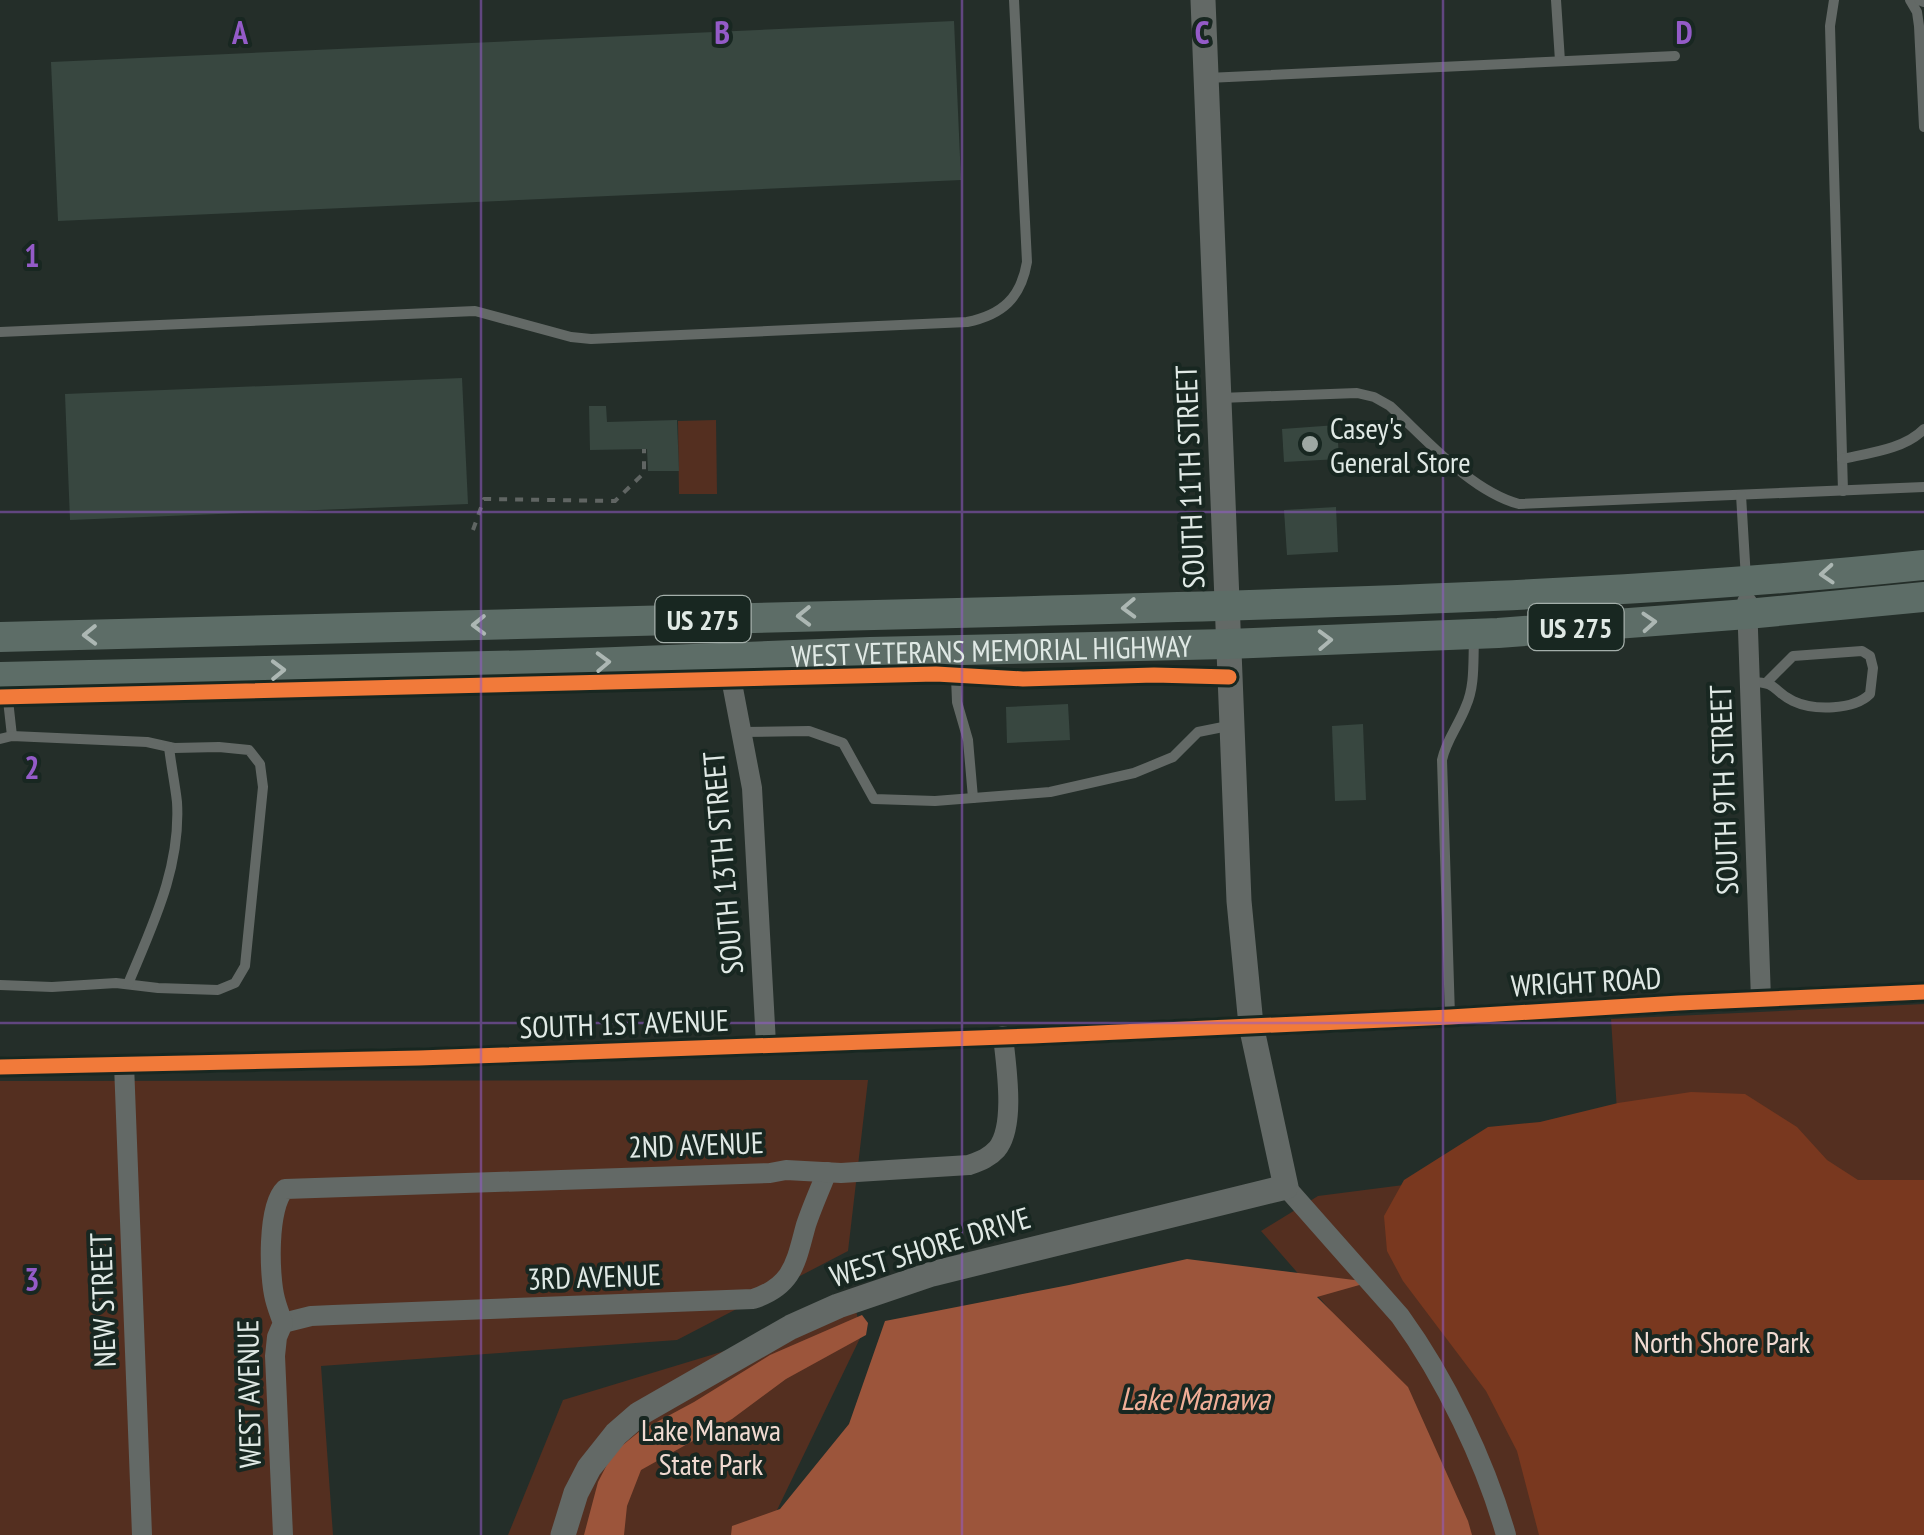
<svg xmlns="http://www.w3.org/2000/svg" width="1924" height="1535" font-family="'PT Sans Narrow',sans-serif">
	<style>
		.green { fill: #542f20 }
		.forest { fill: #79381f }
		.water { fill: #9c553b }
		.building { fill: #384740 }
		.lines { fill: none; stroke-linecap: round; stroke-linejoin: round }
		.path { stroke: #606563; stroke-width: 4; stroke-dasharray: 8 8; stroke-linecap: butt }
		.service { stroke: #636966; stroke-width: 10 }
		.minor { stroke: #636966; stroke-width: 20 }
		.tertiary { stroke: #636966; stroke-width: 25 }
		.primary { stroke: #5d6d67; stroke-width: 30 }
		.cycleway-casing { stroke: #182721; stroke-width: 21 }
		.cycleway { stroke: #f17a3a; stroke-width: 15 }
		.oneway { stroke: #acb7b3 }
		.grid { fill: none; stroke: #945bc8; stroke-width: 2.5; stroke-opacity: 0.55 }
		.poi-dot { fill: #9ea8a3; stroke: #182721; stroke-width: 4 }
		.labels { text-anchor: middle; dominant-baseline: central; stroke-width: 8; stroke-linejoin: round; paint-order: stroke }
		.shield { fill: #182721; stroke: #a4afaa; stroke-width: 2.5 }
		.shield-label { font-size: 28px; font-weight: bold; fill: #e0e9e5 }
		.poi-label { font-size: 30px; fill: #e0e9e5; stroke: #182721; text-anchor: start }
		.street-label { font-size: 30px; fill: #e0e9e5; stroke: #182721 }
		.park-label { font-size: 30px; fill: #f1dad1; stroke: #182721 }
		.water-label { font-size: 32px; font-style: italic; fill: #f2af98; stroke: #182721 }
		.grid-label { font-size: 32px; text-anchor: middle; font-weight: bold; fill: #945bc8; stroke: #182721; stroke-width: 8; stroke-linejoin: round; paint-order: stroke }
	</style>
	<rect width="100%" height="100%" fill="#242e29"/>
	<g class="green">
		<path d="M716,420l1,74h-38l-1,-73z"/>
		<path d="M1924,1004v531h-458l-136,-225 -69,-79 57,-35 302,-39 -9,-138z"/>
		<path d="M868,1080l-20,171 -171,89 -356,26 12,169h-333v-454z"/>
		<path d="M856,1311l6,23 -97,201h-257l55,-135z"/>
	</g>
	<path class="forest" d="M1691,1092l54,2 52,33 30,33 31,20h66v355h-385l-22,-84 -31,-60 -83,-110 -16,-30 -3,-35 20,-36 84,-53 52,-5 78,-19z"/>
	<g class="water">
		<path d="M1187,1259l183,23 -53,15 91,90 60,134 4,14h-741l1,-9 48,-17 69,-85 36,-103 184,-36z"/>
		<path d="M862,1315l6,8 -2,12 -80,44 -54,40 -91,51 -14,36 -3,29h-40l14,-53 15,-29 27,-22 54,-29 76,-47z"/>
	</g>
	<g class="building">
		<path d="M954,21l7,159 -903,41 -7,-159z"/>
		<path d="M462,378l6,126 -398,16 -5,-126z"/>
		<path d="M589,406h17l1,16 70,-2 2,51h-31l-1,-22 -57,1z"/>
		<path d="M1337,425l2,34 -55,3 -2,-33z"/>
		<path d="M1336,507l2,45 -51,3 -3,-45z"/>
		<path d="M1068,704l2,36 -63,3 -1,-36z"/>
		<path d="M1363,724l3,76 -31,1 -3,-75z"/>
	</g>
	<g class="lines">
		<path class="path" d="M473,530l11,-31 131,2 29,-28v-24"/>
		<g class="service">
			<path d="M1556,0l4,61"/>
			<path d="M1834,0l-4,26 13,465"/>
			<path d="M1910,0l7,12 2,14 5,101"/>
			<path d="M1919,0l5,2"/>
			<path d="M1207,78l468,-22"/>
			<path d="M0,332l475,-21 96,26 20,2 376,-17c35,-7 54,-24 60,-60l-13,-262"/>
			<path d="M1220,398l137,-5 17,4 16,9c37,34 81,85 129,98l405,-17"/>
			<path d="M1842,459c27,-6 63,-10 82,-30"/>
			<path d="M1741,495l5,84"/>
			<path d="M955,652l2,50 11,38 5,58"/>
			<path d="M6,682l6,54"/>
			<path d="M1751,682c28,0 21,9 42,19 21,10 61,9 77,-7l3,-26 -3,-12 -8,-5 -69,5 -26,26"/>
			<path d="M742,732l67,-1 34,12 31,56 61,2 115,-9 84,-19 39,-16 25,-25 30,-6"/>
			<path d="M0,739l12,-3 135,6 27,6 45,-1 30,3 11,14 3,23 -18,179 -10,17 -17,7 -60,-2 -42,-5 -64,4 -52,-2"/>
			<path d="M128,984c24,-58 53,-116 49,-182 -2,-18 -6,-37 -8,-55"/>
			<path d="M1450,1016l-8,-256c4,-20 17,-35 24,-54 9,-20 7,-44 8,-66"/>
		</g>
		<g class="minor">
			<path d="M1747,602l14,397"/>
			<path d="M728,618l3,60 21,110 14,256"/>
			<path d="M124,1064l18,471"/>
			<path d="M0,1067l419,-9 613,-22 418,-19 229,-14 245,-11"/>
			<path d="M1286,1187l114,129c45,62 85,145 106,219"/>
			<path d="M283,1323l28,-7 22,-1 420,-16c41,-13 43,-38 53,-74 6,-18 14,-36 21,-53"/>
			<path d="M283,1535l-8,-179 2,-19 6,-14c-3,-8 -6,-16 -8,-24 -6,-23 -8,-93 10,-110l485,-16 16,-3 55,3 128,-8c11,-4 20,-7 28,-16 19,-23 9,-84 6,-113"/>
		</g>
		<path class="tertiary" d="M563,1535l13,-42 13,-25 27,-34 23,-20 152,-87 47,-21 94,-32 354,-87 -35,-162 -12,-124 -36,-901"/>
		<g class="primary">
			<path d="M0,637c345,-9 690,-17 1035,-26 296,-8 594,-15 889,-46"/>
			<path id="s1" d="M0,677l538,-12 332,-13 358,-8 270,-11 249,-19 177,-17"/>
		</g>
		<g class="cycleway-casing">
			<g id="cycleway">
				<path d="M0,697l936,-23 87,5 131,-4 75,2"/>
				<path d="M0,1067l419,-9 613,-22 418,-19 229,-14 245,-11"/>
			</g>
		</g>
		<use href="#cycleway" class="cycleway"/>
	</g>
	<defs><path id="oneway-chevron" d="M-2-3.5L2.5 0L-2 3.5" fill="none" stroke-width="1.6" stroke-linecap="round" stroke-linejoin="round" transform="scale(2.5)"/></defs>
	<g class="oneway">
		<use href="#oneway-chevron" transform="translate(1827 574) rotate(176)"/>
		<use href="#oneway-chevron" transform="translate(1129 608) rotate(178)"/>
		<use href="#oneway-chevron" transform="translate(804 616) rotate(179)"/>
		<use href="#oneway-chevron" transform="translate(1649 622) rotate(-4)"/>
		<use href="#oneway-chevron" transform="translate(479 625) rotate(179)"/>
		<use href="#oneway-chevron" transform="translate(90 635) rotate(179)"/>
		<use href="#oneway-chevron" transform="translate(1325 640) rotate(-2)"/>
		<use href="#oneway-chevron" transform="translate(603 662) rotate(-2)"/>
		<use href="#oneway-chevron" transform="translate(278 670) rotate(-1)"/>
	</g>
	<path class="grid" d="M481,0v1535M962,0v1535M1443,0v1535M0,512h1924M0,1023h1924"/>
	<circle class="poi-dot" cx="1310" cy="444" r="10"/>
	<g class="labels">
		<g class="shield">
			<rect x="655.5" y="596" width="95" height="46" rx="8"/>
			<rect x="1528.5" y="604" width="95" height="46" rx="8"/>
		</g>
		<g class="shield-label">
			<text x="703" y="619">US 275</text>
			<text x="1576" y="627">US 275</text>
		</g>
		<g class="poi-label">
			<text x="1330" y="427">Casey's<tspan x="1330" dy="34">General Store</tspan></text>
		</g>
		<g class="street-label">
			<text transform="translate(1189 477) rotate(-92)">SOUTH 11TH STREET</text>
			<text stroke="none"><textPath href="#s1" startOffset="992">WEST VETERANS MEMORIAL HIGHWAY</textPath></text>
			<text transform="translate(1723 790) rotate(-92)">SOUTH 9TH STREET</text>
			<text transform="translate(722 863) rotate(-95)">SOUTH 13TH STREET</text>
			<text transform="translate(1586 981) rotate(-3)">WRIGHT ROAD</text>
			<text transform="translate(624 1023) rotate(-2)">SOUTH 1ST AVENUE</text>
			<text transform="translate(696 1144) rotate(-2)">2ND AVENUE</text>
			<text transform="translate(930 1246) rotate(-17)">WEST SHORE DRIVE</text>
			<text transform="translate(594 1276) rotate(-2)">3RD AVENUE</text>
			<text transform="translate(102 1300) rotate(-92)">NEW STREET</text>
			<text transform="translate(248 1394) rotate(-91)">WEST AVENUE</text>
		</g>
		<g class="park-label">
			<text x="1722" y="1341">North Shore Park</text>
			<text x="711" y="1429">Lake Manawa<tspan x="711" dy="34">State Park</tspan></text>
		</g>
		<g class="water-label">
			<text x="1195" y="1398">Lake Manawa</text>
		</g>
	</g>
	<g class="grid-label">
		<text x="240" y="44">A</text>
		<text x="722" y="44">B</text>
		<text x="1202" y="44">C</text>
		<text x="1684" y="44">D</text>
		<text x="32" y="267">1</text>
		<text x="32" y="779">2</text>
		<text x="32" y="1291">3</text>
	</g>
</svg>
